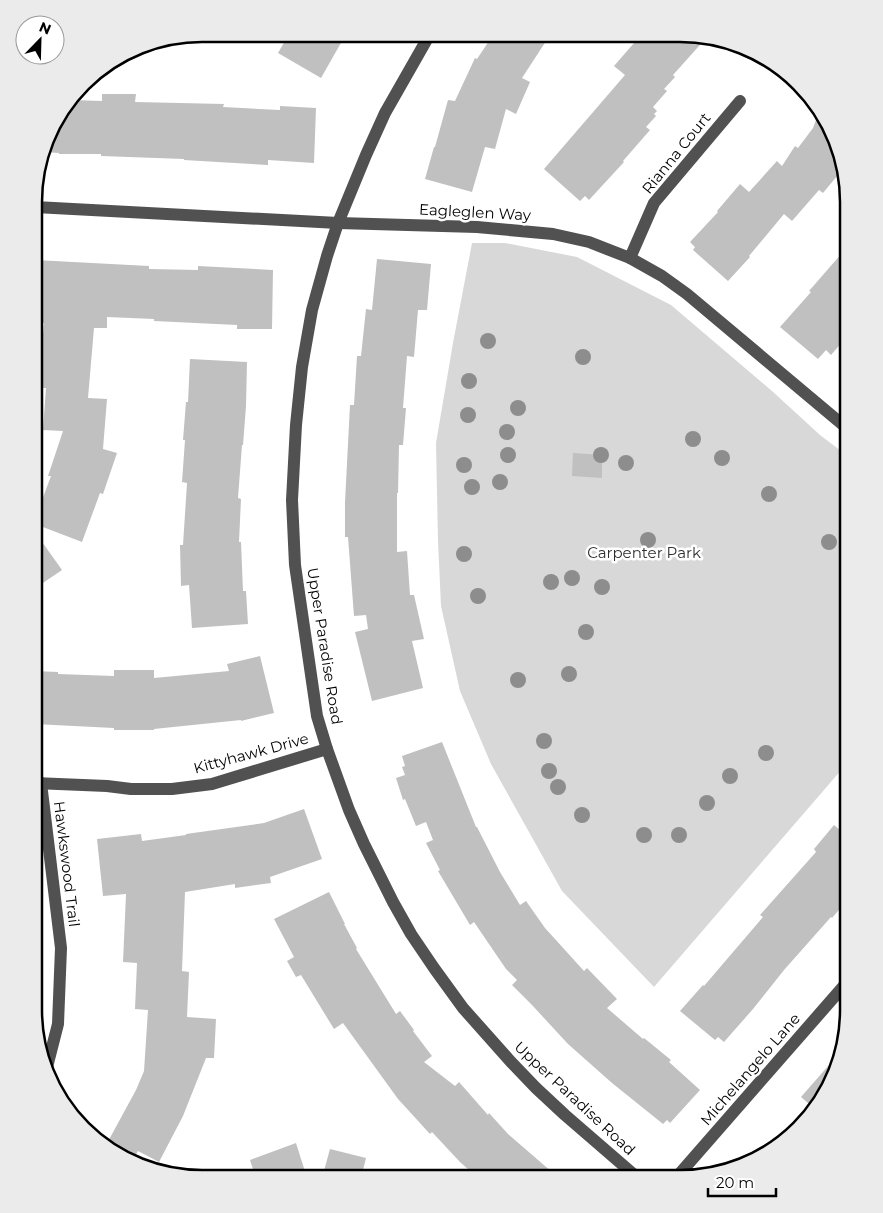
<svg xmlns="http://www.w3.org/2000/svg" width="883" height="1213" font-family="Montserrat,sans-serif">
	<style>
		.green { fill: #d8d8d8 }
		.building { fill: #c0c0c0 }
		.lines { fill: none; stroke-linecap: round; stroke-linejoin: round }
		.minor { stroke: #515151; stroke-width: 12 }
		.tree { fill: #8d8d8d }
		.labels { text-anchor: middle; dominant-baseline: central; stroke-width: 5; stroke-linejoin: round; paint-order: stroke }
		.street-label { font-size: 15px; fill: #000; stroke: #fff }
		.park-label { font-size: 15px; fill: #2f2f2f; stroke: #fff }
		.rim { fill: none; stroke: #000; stroke-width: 2.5 }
	</style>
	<rect width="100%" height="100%" fill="#fff"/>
	<path class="green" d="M472,243h33l72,14 94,48 101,86 48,44 29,22v304l-195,226 -92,-96 -71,-127 -31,-73 -19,-85 -3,-65 -2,-98 17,-100z"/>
	<g class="building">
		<path d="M289,34h57l-25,44 -43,-25z"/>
		<path d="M493,35h57l-28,43 8,4 -14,32 -10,-5 -11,40 -10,-2 -13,45 -47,-13 9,-32h1l13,-47 7,1 20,-43 2,1z"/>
		<path d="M641,35h62l4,2 -34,38 2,2 -11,12 3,2 -14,16 4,4 -3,3 2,2 -10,11 4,3 -27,31 1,1 -35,38 -4,-4 -5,5 -36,-32 81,-94 -11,-9z"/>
		<path d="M102,94h34l-1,8 89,2 -1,3 57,3v-4l36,2 -2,55 -46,-3v5l-84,-5v-1l-83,-3v-2h-42v-1l-14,-1 11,-34 15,-18 31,1z"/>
		<path d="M819,112l13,16 10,42 -19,23 -4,-3 -27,31 -8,-7 -35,42 1,1 -22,24 -35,-31 2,-3 -5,-5 28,-30 -1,-1 23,-27 9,8 28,-31 5,5 13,-20 3,2 15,-20z"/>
		<path d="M849,245v89l-18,21 -5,-5 -8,9 -38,-32 31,-35 -2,-1z"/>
		<path d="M377,259l54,5 -4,46h-9l-4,47 -7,-1 -4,52h3l-3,37h-4l-1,48h-1v59l10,-1 3,44h4l10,44 -12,2 11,47 -51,13 -17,-69 13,-3 -2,-14 -12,1 -6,-79h-3v-35l5,-97h4l3,-49h4l5,-47 6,1z"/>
		<path d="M35,260l114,6v3l49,1v-4l75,4 -1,59h-35v-4l-83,-4v-2l-47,-2v11h-13l-6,70 19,1 -4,50 14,4 -14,41 -3,-1 -18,49 -47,-18v-5l16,-43h-3l15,-45 -20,-1 3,-42h-8l6,-65 -9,-1z"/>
		<path d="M190,359l57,3 -1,44 -3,39h-1l-4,53 3,1 -2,43h2l2,49h3l2,33 -56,4 -3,-43 -8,1 -1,-41h3l4,-62 -5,-1 3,-42h-2l3,-38h2z"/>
		<path d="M573,453l29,2v23l-30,-2z"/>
		<path d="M35,532l27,38 -28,19 1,-23z"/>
		<path d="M260,656l14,57 -33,8v-1l-87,9v1h-40v-2l-80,-4v-53l24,1v2l56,2v-6h40v8l75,-7 -2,-7z"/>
		<path d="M442,742l34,85h1l23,45 20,33 6,-4 19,27 39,43 3,-3 30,31 -10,9 36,31 1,-1 27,22 -2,2 31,28 -30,33 -3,-3 -4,4 -51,-41 -44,-39 -36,-39 -20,-20 5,-5 -11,-11 -32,-47 -4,3 -32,-54 2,-1 -14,-27 7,-3 -7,-18 -10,4 -11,-27 -2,1 -7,-22 9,-3 -3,-8 3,-1 -3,-10z"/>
		<path d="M304,809l18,50 -52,18 1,6 -36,5v-4l-50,8 -3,79 7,1 -2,45 29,2 -2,39h-8l-23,58 -24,46 -21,-11 -5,9 -25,-9 -3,-4 31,-57 8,-19 4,-61 -13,-1 2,-46 -14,-1 3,-68 -23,2 -6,-57 44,-5 1,7 44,-6v-1l78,-11z"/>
		<path d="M834,825l15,13v60l-17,20 -1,-1 -47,53 -31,39 -29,33 -6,-5 -3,3 -35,-29 23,-26 1,1 59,-69 -3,-2 56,-63 -2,-3z"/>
		<path d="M329,892l16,32h-1l13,24 -1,1 40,65 4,-3 14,19 -1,1 19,25 -8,6 31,24 4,-4 29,33 1,-2 19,21 52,45h-81l-19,-17 -28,-30 -2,2 -32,-35 -55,-76 -9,6 -33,-54 -5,2 -9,-16 7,-4 -20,-38z"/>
		<path d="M836,1057l-15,48 -6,4 -14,-12z"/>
		<path d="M296,1143l11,35h-51l-6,-18z"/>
		<path d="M330,1149l36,9 -5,20h-39z"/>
	</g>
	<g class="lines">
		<g class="minor">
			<path d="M430,34l-45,79 -19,42 -28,68 -11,33 -15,54 -10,57 -6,58 -4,75 3,65 22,151 10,33 22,61 15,34 29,58 18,32 23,34 29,40 48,54 25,26 29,27 74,64"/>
			<path d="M35,207l303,16 139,4 76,7 36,8 41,16 32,18 25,18 162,136"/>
			<path d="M630,258l24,-55 86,-102"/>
			<path d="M34,783l73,3 24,3h41l40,-5 115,-35"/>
			<path d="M41,783l20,165 -3,76 -11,43"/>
			<path d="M675,1179l174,-199"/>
		</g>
	</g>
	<g class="tree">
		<circle cx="488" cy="341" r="8"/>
		<circle cx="583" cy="357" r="8"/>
		<circle cx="469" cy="381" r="8"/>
		<circle cx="518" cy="408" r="8"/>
		<circle cx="468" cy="415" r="8"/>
		<circle cx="507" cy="432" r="8"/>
		<circle cx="693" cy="439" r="8"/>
		<circle cx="508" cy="455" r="8"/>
		<circle cx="601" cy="455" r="8"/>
		<circle cx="722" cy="458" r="8"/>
		<circle cx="626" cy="463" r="8"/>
		<circle cx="464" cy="465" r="8"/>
		<circle cx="500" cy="482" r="8"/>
		<circle cx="472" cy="487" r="8"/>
		<circle cx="769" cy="494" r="8"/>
		<circle cx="648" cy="540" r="8"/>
		<circle cx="829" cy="542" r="8"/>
		<circle cx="464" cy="554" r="8"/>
		<circle cx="572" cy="578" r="8"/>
		<circle cx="551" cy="582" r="8"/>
		<circle cx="602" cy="587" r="8"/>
		<circle cx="478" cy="596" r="8"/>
		<circle cx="586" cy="632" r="8"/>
		<circle cx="569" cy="674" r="8"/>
		<circle cx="518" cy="680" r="8"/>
		<circle cx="544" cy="741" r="8"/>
		<circle cx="766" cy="753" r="8"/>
		<circle cx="549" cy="771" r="8"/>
		<circle cx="730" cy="776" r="8"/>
		<circle cx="558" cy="787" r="8"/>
		<circle cx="707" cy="803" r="8"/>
		<circle cx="582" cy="815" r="8"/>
		<circle cx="644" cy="835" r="8"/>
		<circle cx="679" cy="835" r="8"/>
	</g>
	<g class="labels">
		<g class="street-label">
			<text transform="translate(676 153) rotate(-51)">Rianna Court</text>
			<text transform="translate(475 212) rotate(3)">Eagleglen Way</text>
			<text transform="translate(325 646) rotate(81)">Upper Paradise Road</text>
			<text transform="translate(251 753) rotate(-15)">Kittyhawk Drive</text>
			<text transform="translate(67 864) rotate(83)">Hawkswood Trail</text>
			<text transform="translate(750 1069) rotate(-49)">Michelangelo Lane</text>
			<text transform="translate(575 1098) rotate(43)">Upper Paradise Road</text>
		</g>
		<g class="park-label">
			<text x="644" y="552">Carpenter Park</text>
		</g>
	</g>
	<path d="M0 0H883V1213H0ZM202 42H680A160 160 0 0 1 840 202V1010A160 160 0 0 1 680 1170H202A160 160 0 0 1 42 1010V202A160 160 0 0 1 202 42Z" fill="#ebebeb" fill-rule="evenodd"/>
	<path class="rim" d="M202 42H680A160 160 0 0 1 840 202V1010A160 160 0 0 1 680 1170H202A160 160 0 0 1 42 1010V202A160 160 0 0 1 202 42Z"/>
	<g transform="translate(40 40) rotate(23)"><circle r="24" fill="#ffffff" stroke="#999999"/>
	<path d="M0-4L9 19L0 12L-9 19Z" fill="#000000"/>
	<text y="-8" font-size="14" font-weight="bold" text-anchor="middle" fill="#000000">N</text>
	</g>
	<path d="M708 1188v8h68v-8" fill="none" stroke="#000000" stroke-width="2.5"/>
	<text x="716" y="1188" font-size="15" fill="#000000" stroke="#ffffff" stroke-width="4" paint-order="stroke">20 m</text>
</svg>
